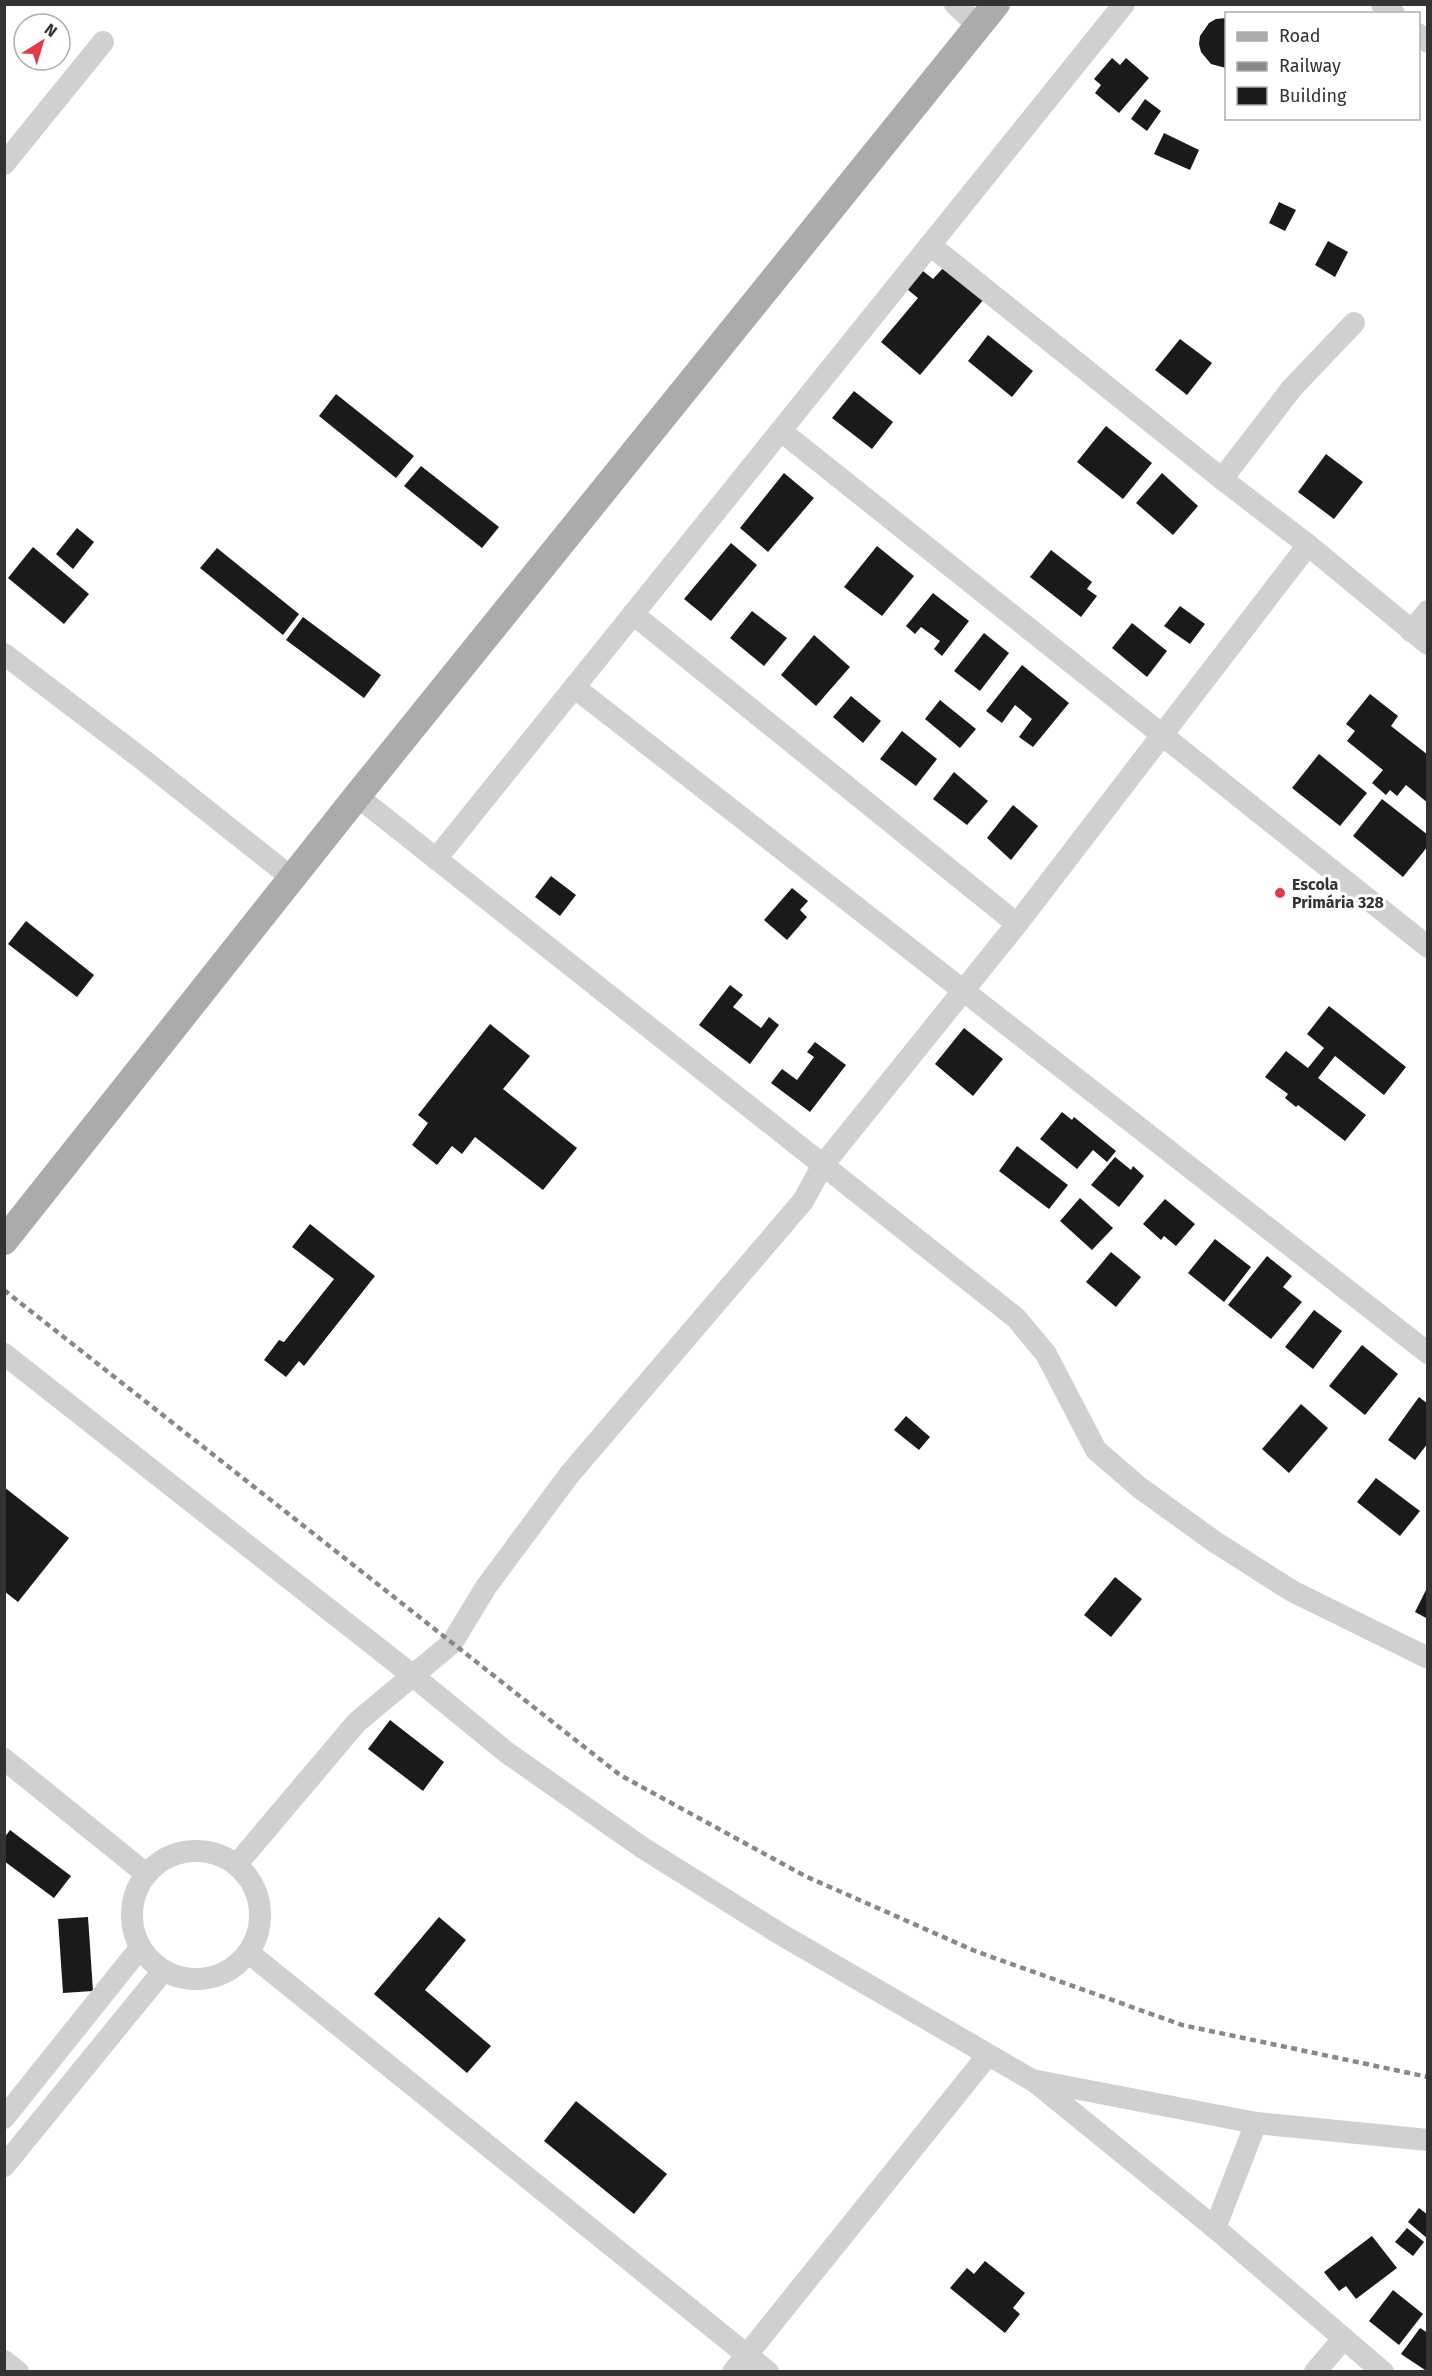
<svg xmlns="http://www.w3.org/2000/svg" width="1432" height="2376" font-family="'Fira Sans',sans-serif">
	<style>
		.building { fill: #1a1a1a }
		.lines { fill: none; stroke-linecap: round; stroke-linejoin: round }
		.minor { stroke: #d0d0d0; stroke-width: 22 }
		.major { stroke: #ababab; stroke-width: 28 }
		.rail { stroke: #888; stroke-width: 4.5; stroke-dasharray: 6 4.5; stroke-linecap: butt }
		.poi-dot { fill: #e63946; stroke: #fff; stroke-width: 2 }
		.labels { text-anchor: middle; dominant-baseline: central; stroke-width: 6; stroke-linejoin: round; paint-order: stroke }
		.poi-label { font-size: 16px; font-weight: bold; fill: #333; stroke: #fff; text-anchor: start }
	</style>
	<rect width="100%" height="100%" fill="#fff"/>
	<g class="building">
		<path d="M1226,18v50l-15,-4 -10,-12 -2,-8 1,-8 9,-13 7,-4z"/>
		<path d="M1112,58l8,7 6,-7 23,20 -30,35 -24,-20 6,-8 -7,-6z"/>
		<path d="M1145,99l16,12 -14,20 -16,-12z"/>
		<path d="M1164,133l35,17 -9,20 -36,-16z"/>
		<path d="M1279,202l17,8 -11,21 -16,-8z"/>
		<path d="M1328,241l20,11 -13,25 -20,-12z"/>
		<path d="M945,266l39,33 -64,76 -39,-33 37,-44 -11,-9 16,-18 10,8z"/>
		<path d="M988,335l45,36 -21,26 -44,-36z"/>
		<path d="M1180,339l32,24 -25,32 -32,-25z"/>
		<path d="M854,391l39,31 -21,27 -40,-31z"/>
		<path d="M336,394l78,62 -18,22 -77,-62z"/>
		<path d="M1106,426l46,37 -29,36 -46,-37z"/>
		<path d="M1326,454l37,28 -29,37 -36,-27z"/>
		<path d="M421,466l78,61 -17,21 -78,-62z"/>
		<path d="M784,473l30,25 -46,54 -28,-24z"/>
		<path d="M1162,473l36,33 -25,29 -37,-32z"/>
		<path d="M77,528l17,14 -21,27 -17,-15z"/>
		<path d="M731,543l26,22 -46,56 -27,-22z"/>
		<path d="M877,546l37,30 -32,40 -38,-29z"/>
		<path d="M33,547l56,47 -25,30 -56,-46z"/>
		<path d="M217,548l82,66 -16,21 -83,-67z"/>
		<path d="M1051,550l41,32 -5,7 10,7 -16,21 -51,-40z"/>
		<path d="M933,593l36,28 -27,35 -8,-7 6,-8 -19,-14 -6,7 -9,-8z"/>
		<path d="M1180,606l25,18 -15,20 -26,-18z"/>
		<path d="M752,611l35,27 -23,28 -34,-28z"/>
		<path d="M303,617l78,58 -17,23 -78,-58z"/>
		<path d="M1132,623l35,28 -20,26 -35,-29z"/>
		<path d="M984,633l25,20 -29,38 -26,-20z"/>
		<path d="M814,635l36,32 -34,39 -35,-31z"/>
		<path d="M1022,665l47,38 -36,44 -14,-10 13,-18 -17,-14 -13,18 -16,-12z"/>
		<path d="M1370,694l28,22 -7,10 37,29v48l-22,-18 -9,11 -7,-6 -4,5 -14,-12 11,-13 -36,-29 8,-10 -9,-7z"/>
		<path d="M851,696l30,25 -18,22 -30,-26z"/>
		<path d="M940,700l36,29 -16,19 -35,-29z"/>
		<path d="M902,731l35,28 -21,27 -36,-27z"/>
		<path d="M1319,754l48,39 -27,33 -48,-38z"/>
		<path d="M954,772l34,29 -21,24 -34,-26z"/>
		<path d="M1382,799l46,36v11l-25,31 -50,-41z"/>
		<path d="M1013,805l25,21 -27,34 -24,-22z"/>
		<path d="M551,876l25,19 -16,21 -25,-19z"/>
		<path d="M792,888l16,13 -8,9 7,7 -20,23 -23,-20z"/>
		<path d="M26,921l68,54 -17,22 -69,-53z"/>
		<path d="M730,985l13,10 -10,12 28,21 8,-11 10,8 -29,39 -51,-39z"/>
		<path d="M1329,1006l77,61 -22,28 -49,-39 -17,22 48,37 -21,26 -47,-36 -2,2 -11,-9 3,-4 -23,-17 21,-26 22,17 16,-20 -17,-14z"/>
		<path d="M490,1024l40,32 -27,33 74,59 -34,42 -68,-53 -13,17 -10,-8 -15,19 -25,-20 16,-22 -10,-8z"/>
		<path d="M964,1028l39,31 -30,37 -38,-32z"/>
		<path d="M815,1042l31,23 -36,47 -39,-29 11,-14 15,11 17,-23 -7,-5z"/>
		<path d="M1062,1112l10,8 2,-3 42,34 -9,11 -14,-12 -16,19 -37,-30z"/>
		<path d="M1017,1146l51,39 -19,24 -50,-38z"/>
		<path d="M1115,1157l16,13 2,-4 11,10 -25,31 -28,-22z"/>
		<path d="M1080,1198l33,30 -21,22 -32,-29z"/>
		<path d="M1165,1199l30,25 -19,22 -12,-10 -3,4 -18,-16z"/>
		<path d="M310,1224l65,52 -71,90 -5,-5 -13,16 -22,-17 15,-20 5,2 50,-63 -42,-32z"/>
		<path d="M1215,1239l36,28 -27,35 -36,-29z"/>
		<path d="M1111,1252l30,25 -25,30 -30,-25z"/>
		<path d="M1267,1256l25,20 -9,11 19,15 -31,37 -43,-34z"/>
		<path d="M1314,1310l28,21 -29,38 -28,-22z"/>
		<path d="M1362,1345l36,29 -33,41 -36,-29z"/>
		<path d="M1419,1397l9,7v39l-13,17 -27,-20z"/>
		<path d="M1301,1404l27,24 -39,45 -27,-24z"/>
		<path d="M906,1416l24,21 -11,13 -25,-20z"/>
		<path d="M1376,1478l44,33 -20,25 -43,-34z"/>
		<path d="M4,1487l65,51 -51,64 -14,-11z"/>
		<path d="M1115,1577l27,22 -31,38 -27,-22z"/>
		<path d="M1428,1586v33l-13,-7z"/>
		<path d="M390,1720l54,42 -21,29 -55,-42z"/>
		<path d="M10,1830l61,46 -17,22 -50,-37v-23z"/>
		<path d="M88,1917l5,74 -30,2 -5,-74z"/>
		<path d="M439,1917l27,23 -41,50 66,56 -24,27 -93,-79z"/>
		<path d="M576,2101l91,73 -33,40 -90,-73z"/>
		<path d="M1419,2208l9,7v24l-20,-17z"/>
		<path d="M1407,2228l17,14 -11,14 -18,-14z"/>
		<path d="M1372,2236l25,32 -41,31 -10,-13 -7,5 -15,-19z"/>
		<path d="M985,2261l40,32 -12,15 7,6 -15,19 -55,-45 17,-20 7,6z"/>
		<path d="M1393,2290l30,24 -24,31 -30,-24z"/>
		<path d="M1420,2328l8,5v39l-27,-18z"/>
	</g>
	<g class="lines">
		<g class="minor">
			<path d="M955,4l24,23"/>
			<path d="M1382,4l12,10"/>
			<path d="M1418,34l10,8"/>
			<path d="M4,164l99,-122"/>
			<path d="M930,245l292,234 86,66 120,99"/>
			<path d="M781,431l647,516"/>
			<path d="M1222,479l70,-91 62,-65"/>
			<path d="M633,614l384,310"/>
			<path d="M1411,631l17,-20"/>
			<path d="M4,654l138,105 150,119"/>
			<path d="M574,687l854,666"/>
			<path d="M357,796l659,522 30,36 50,96 44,38 75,54 77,49 136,67"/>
			<path d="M436,859l688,-855"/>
			<path d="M4,1354l408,321 94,77 137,96 139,87 250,145 224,43 172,17"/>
			<path d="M4,1759l141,114"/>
			<circle cx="196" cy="1915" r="64"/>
			<path d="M237,1864l120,-142 95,-79 34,-56 83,-112 234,-274 20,-36 194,-241 291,-379"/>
			<path d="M249,1953l519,419"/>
			<path d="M1034,2081l181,147 168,144"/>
			<path d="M4,2118l136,-170"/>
			<path d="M4,2166l159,-195"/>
			<path d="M1215,2228l41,-105"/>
			<path d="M4,2361l14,11"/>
			<path d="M733,2372l255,-317"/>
			<path d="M1315,2372l29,-34"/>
		</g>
		<path class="major" d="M4,1241l353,-445 639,-792"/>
		<path class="rail" d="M4,1290l616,485 185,101 170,75 207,74 246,52"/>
	</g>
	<circle class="poi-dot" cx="1280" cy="893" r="6"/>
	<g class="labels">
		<g class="poi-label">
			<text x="1292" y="884">Escola<tspan x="1292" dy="18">Primária 328</tspan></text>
		</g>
	</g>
	<rect width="1432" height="2376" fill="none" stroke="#333333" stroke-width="12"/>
	<rect x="1225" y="12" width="195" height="108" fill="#ffffff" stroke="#adadad" stroke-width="1.5"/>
	<rect x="1237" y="32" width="30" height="9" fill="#ababab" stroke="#adadad" stroke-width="1.5"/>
	<text x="1279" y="42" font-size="18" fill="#333333">Road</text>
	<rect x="1237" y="62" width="30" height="9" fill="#888888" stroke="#adadad" stroke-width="1.5"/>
	<text x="1279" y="72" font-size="18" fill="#333333">Railway</text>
	<rect x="1237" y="87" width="30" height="18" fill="#1a1a1a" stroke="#adadad" stroke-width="1.5"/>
	<text x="1279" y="102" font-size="18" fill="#333333">Building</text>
	<g transform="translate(42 42) rotate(37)"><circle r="28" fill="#ffffff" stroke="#adadad" stroke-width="1.5"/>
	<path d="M0-4.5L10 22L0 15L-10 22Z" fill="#e63946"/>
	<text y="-9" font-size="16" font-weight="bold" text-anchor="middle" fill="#333333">N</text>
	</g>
</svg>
